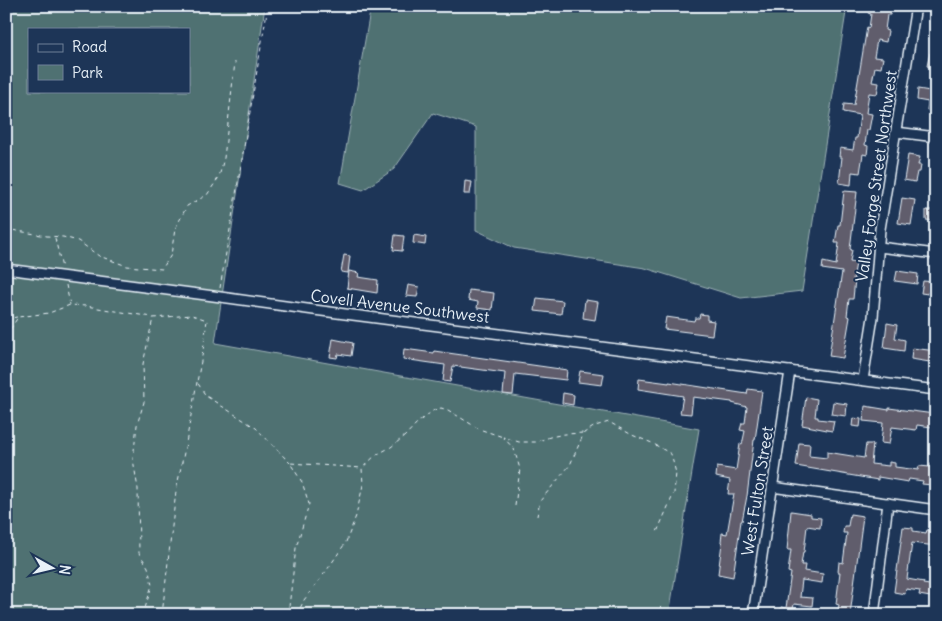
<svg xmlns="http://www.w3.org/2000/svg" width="942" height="621" font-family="Delius,sans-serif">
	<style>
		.green { fill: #4f7172; stroke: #9cb1b5; fill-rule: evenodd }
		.building { fill: #615d6c; stroke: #e8f1f8 }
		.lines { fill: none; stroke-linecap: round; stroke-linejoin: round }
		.minor-casing { stroke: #e8f1f8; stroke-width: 12 }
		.path { stroke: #e8f1f8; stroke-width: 1; stroke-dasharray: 4 4; stroke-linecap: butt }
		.minor { stroke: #1d3557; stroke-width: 9 }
		.labels { text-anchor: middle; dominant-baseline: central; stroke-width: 4; stroke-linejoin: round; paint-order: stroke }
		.street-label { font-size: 16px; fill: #e8f1f8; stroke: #1d3557 }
	</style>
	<rect width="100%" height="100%" fill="#1d3557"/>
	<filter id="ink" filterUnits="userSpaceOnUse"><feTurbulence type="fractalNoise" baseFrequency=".02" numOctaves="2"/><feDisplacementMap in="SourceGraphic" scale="10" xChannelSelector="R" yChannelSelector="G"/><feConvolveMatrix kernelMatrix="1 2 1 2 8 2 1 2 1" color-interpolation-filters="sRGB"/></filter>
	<g filter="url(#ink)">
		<g class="green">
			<path d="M6,6h259l-50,337 484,86 -30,186h-663zM29,29h160v62h-160z"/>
			<path d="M371,6h476l-45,285 -61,7 -96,-30 -131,-20 -38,-18v-103l-43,-14 -39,56 -31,21 -23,-7z"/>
		</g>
		<g class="building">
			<path d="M873,6h18l-1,9h-3l-2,15 3,1 -2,11 -9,-2 -3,17 9,1 -2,10 -6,-1 -3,15 7,1 -2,11 -8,-1 -3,20 6,1 -3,16h-2l-2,15 3,1 -1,9 -4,-1 -3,19 -8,-1 -1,13 -12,-2 3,-26h-3l1,-9 13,2 2,-12h2l3,-23 -17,-3 1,-8 10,1 13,-78 2,1 2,-14 -3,-1 1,-6h3z"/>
			<path d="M930,53l6,1v14l-9,-2z"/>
			<path d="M918,89l18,3v19l-9,-1 1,-8 -11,-2z"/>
			<path d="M908,155l12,2 -2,8h3l-1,7h-3l-2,10 -11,-2z"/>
			<path d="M465,181l7,1 -2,12h-6z"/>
			<path d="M844,191l13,1 -7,57 2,1 -2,12 6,1 -3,16h2l-2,20h-4l-2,17 3,1 -7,41 -14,-2 13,-84 -20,-3 1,-7 13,3 3,-22h-4l3,-18h2z"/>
			<path d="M902,198l13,2 -4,25 -13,-2z"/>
			<path d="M926,210h10v11l-10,-1z"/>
			<path d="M395,235l9,1 -2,15 -9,-1z"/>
			<path d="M414,235l12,2 -1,8 -12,-2z"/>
			<path d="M344,255l6,1 -2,17 -7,-1z"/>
			<path d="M349,271l10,2 -1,4 20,3 -1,13 -30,-5z"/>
			<path d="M897,271l21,3 -1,10 -22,-3z"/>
			<path d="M923,281l13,1v11l-8,-1v2l-7,-1z"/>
			<path d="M408,285l11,2 -2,10 -11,-1z"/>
			<path d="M469,290l25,3 -2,17 -15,-2 1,-6 -10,-2z"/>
			<path d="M537,298l26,3 -2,13 -26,-3z"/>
			<path d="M585,300l13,2 -3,18 -12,-2z"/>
			<path d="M700,314l7,1v5l7,1 -2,14 -48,-6 2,-12 28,4 1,-3h4z"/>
			<path d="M887,323l10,2 -2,13 10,2 -1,11 -20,-3z"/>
			<path d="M333,339l20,4 -2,13 -13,-2 -1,4 -7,-1z"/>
			<path d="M912,348l24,3v12l-25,-4z"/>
			<path d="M404,349l30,4v-2l133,19 -1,10 -51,-6 -2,21 -10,-1 2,-21 -52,-7 -3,16 -7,-1 2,-16 -42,-6z"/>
			<path d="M580,371l24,3 -2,11 -24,-3z"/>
			<path d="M639,379l30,4v-1l78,12 1,-5 14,2 -7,49h-1l-7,56 -5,25h-1l-8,56 -15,-3 4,-31 -1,-1 1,-9 5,1 7,-40h-6l2,-14 -14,-3 1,-10 19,3 4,-26 2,1 3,-14 -5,-1 2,-7h3l2,-16 -15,-4v-1l-39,-5 -2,17 -11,-1 3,-17 -45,-7z"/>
			<path d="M563,393l11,2 -1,10 -11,-2z"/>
			<path d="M806,397l11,2 -2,18h3v2l16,2 -2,10 -30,-6z"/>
			<path d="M833,402l14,2 -1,12 -15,-2z"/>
			<path d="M865,406l24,4v-2l45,6 -2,13 -15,-2 -1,5 -24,-3 -3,17 -8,-1 2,-20 -20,-2z"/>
			<path d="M853,418l8,1 -1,8 -8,-1z"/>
			<path d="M799,443l11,1 -1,12 18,2v-6l37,6 2,-14h7l-2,20 18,2v-4l6,1v4l23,3 1,-4 11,1v-3l6,1v18l-4,-1v3l-10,-1 1,-3 -14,-2 -1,3 -30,-5v3l-82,-14z"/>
			<path d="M791,511l20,3v3l10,1 -1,10 -13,-2 -3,26h-1l-2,13h4l-1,6 19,3 -1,9 -20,-3 -2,17 13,1 -1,8 -18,-2 -2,11h-12l1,-8 5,1 5,-35 -3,-1 3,-22h-4z"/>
			<path d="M850,514l13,2 -13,99h-13l2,-10 -3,-1 4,-32h-2l1,-10 4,1 4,-30h-4l1,-7h4z"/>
			<path d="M903,527l10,1v3l13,2 1,-3 9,1v15l-24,-3 -5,36 17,3 -1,2 13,2v12l-17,-3 1,-4 -14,-2 -1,5 -11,-2z"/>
		</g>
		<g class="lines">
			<g class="minor-casing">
				<g id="minor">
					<path d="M896,132l40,5"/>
					<path d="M879,247l57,7"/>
					<path d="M6,269l200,26 108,15 622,80"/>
					<path d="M863,380l10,-63 7,-88 36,-223"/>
					<path d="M772,487l164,23"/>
					<path d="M753,615l37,-244"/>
					<path d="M874,615l14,-112"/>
				</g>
			</g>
			<g class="path">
				<path d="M6,229l41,7 16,1 15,4 21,15 28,10 35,3 9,-14 4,-26 12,-23 20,-11 12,-18 5,-19 11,-96"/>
				<path d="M55,238l7,30"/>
				<path d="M66,285l4,20"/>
				<path d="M220,288l48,-282"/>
				<path d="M6,319l11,-2"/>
				<path d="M6,336l12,-19 31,-4 21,-8 16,1 66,11"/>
				<path d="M515,506l5,-37 -6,-20 -11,-12 16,5h17l14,-5 15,-3 19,-1"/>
				<path d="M537,516l3,-15 30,-36 14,-32 11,-7 14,-4 23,13 20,8 19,11 5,19 -2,20 -17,39"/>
				<path d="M143,615l9,-30 -4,-18 -9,-14 -1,-64 -5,-30 4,-34 7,-23 -1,-38 10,-46 39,-3 15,5 -4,31 -6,31 9,14 50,32 34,35"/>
				<path d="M162,615l14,-124 10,-48 11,-61"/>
				<path d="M288,615l8,-67 13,-44 -7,-22 -12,-19 72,5"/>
				<path d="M297,615l7,-15 23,-30 19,-28 10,-26 7,-31 -1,-17 14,-13 15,-8 14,-11 13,-14 16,-12 7,-2 7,2 31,19 24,8"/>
			</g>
			<use href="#minor" class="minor"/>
		</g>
	</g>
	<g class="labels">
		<g class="street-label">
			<text transform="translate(876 176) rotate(-82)">Valley Forge Street Northwest</text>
			<text transform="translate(400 306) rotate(7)">Covell Avenue Southwest</text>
			<text transform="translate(757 491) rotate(-81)">West Fulton Street</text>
		</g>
	</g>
	<rect width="942" height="621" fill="none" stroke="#1d3557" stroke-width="25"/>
	<rect x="12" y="12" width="917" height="596" fill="none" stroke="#e8f1f8" stroke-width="2" filter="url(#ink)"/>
	<rect x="28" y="28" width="162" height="65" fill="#1d3557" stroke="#6e8097"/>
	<rect x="38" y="44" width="25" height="8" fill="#1d3557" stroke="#6e8097"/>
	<text x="72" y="52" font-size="15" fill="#e8f1f8">Road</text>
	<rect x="38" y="65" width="25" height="15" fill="#4f7172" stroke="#6e8097"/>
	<text x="72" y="78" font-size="15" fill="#e8f1f8">Park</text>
	<g transform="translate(52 568) rotate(98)" stroke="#1d3557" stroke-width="4" paint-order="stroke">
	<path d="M0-4L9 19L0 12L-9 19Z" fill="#e8f1f8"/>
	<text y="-8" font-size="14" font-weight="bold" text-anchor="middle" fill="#e8f1f8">N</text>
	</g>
</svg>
